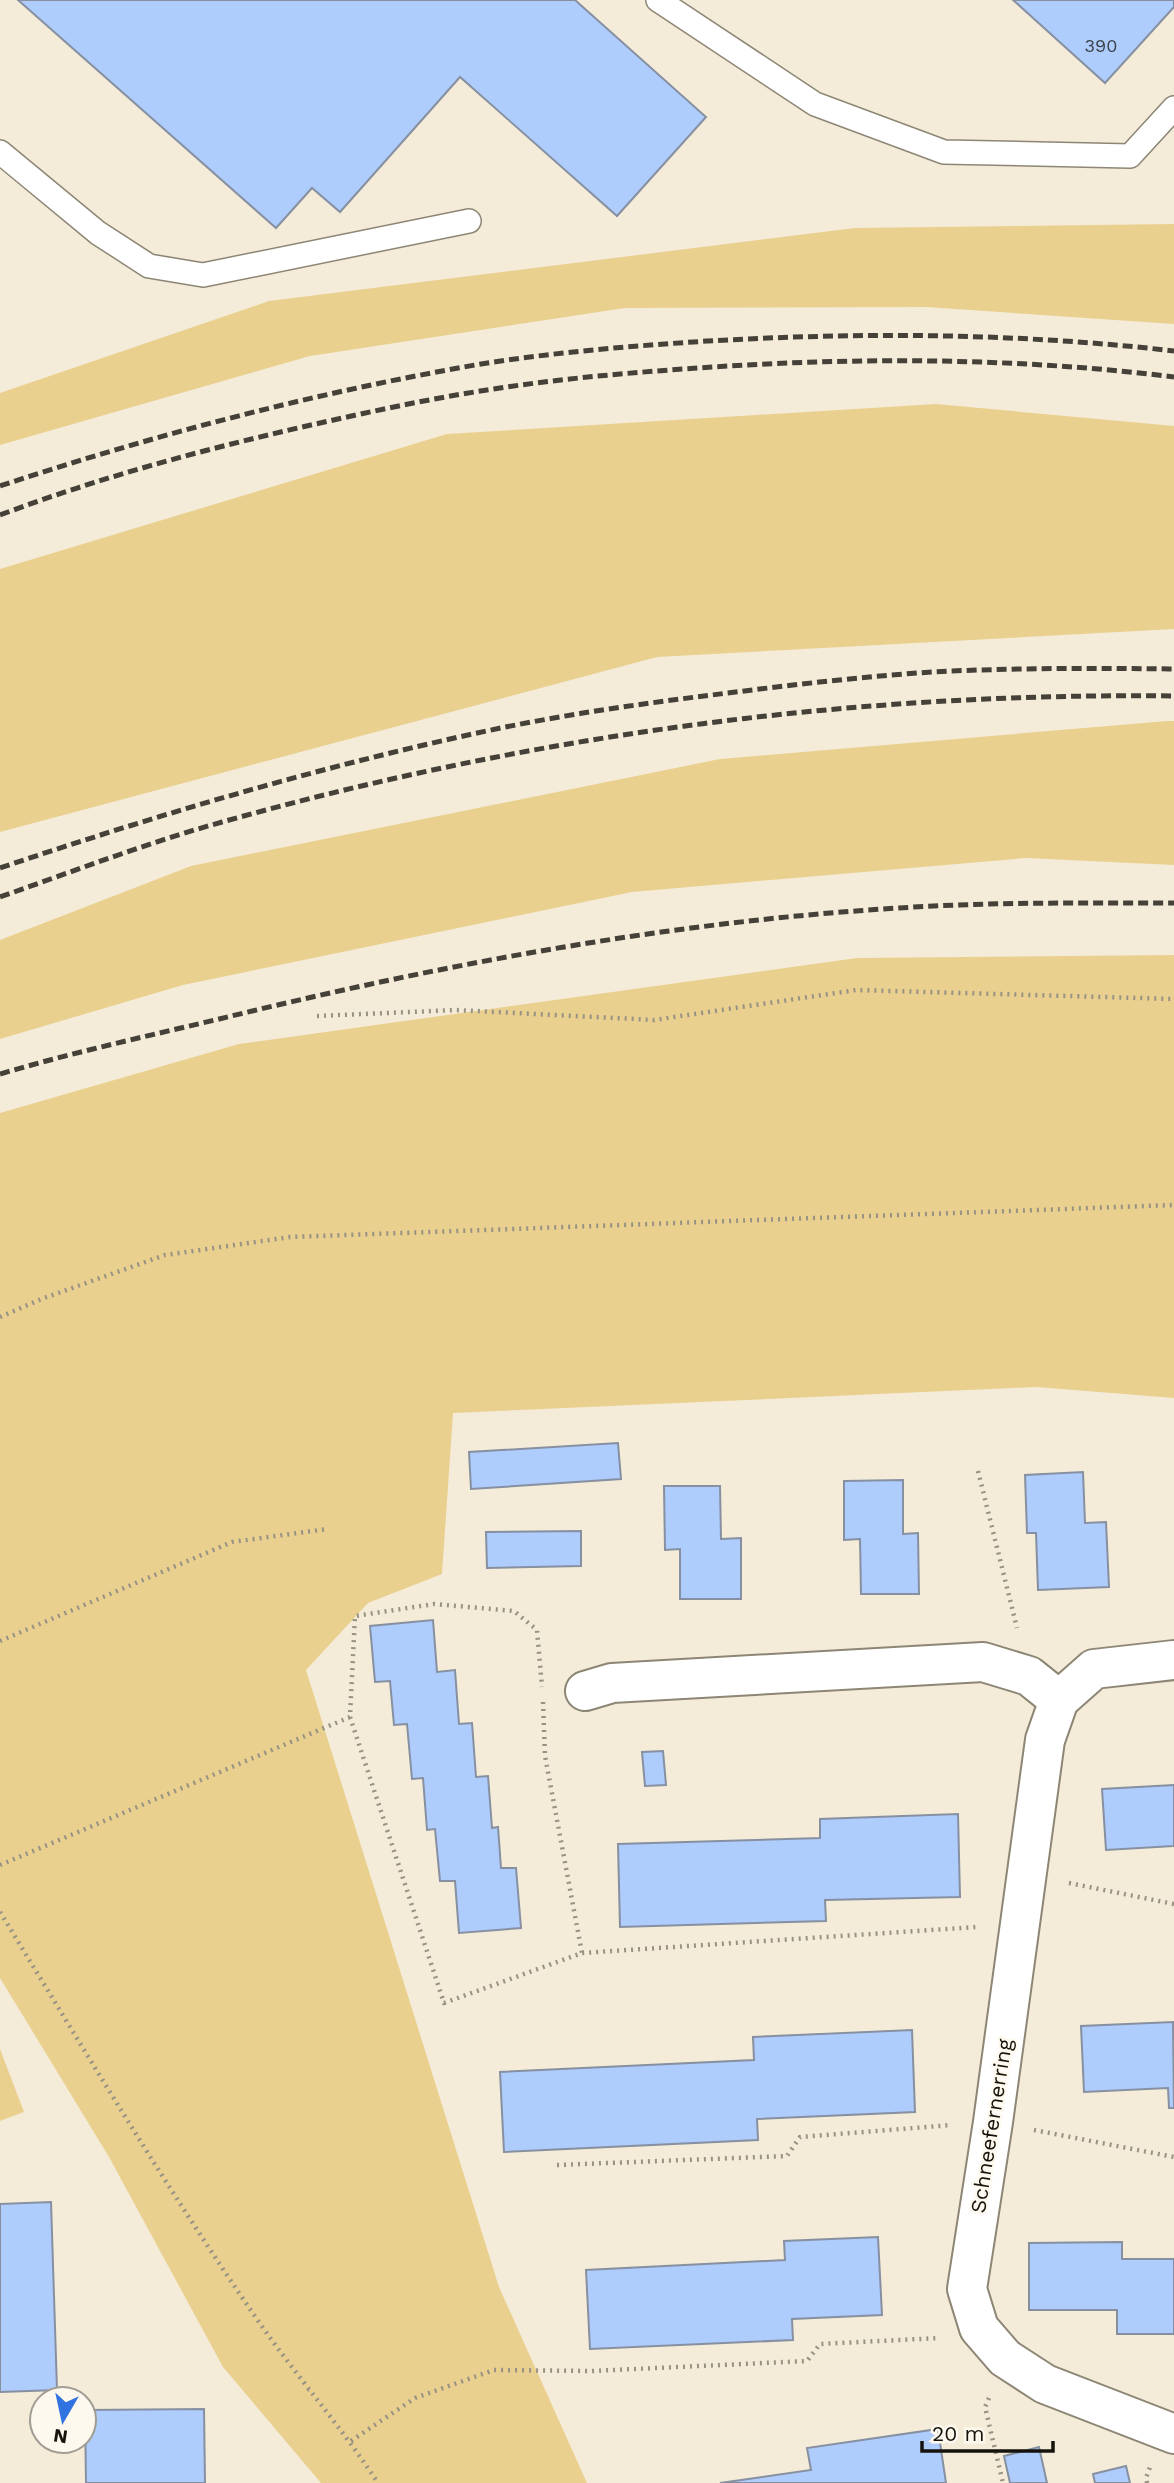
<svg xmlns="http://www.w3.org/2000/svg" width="1174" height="2483" font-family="'Work Sans',sans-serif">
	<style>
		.green { fill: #ead08f }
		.building { fill: #aeccfc; stroke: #8690a1; stroke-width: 2 }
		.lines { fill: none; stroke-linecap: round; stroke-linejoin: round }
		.service-casing { stroke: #8d8675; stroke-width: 26 }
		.minor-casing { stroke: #8d8675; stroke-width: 42 }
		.path { stroke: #979284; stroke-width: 4.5; stroke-dasharray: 2 5; stroke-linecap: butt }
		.service { stroke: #fff; stroke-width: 23 }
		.minor { stroke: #fff; stroke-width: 38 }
		.rail { stroke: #454138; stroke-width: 5; stroke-dasharray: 10 5; stroke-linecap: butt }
		.labels { text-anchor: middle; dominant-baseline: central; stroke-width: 5; stroke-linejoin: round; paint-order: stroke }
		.number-label { font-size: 18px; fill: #3b4148 }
		.street-label { font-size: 21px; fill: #15130c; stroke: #fef9ee }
	</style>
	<rect width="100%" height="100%" fill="#f4ecd9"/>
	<g class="green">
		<path d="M1174,224v100l-248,-17 -301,1 -315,48 -310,89v-52l269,-92 586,-73z"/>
		<path d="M936,404l238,22v203l-517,28 -657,175v-263l447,-135z"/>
		<path d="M1167,721h7v144l-148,-7 -394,34 -449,93 -183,54v-99l191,-74 529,-107z"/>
		<path d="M1174,955v443l-138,-11 -583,26 -11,161 -74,29 -62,67 193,617 88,196h-266l-98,-116 -114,-210 -109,-179v-865l239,-69 618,-86z"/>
		<path d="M0,2049l24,63 -24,9z"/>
	</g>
	<g class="building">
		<path d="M18,0h557l131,117 -89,99 -157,-139 -120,135 -28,-24 -36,40z"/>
		<path d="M1013,0h161v7l-69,76z"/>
		<path d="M618,1443l3,36 -150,10 -2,-37z"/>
		<path d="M1083,1472l2,51 21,-1 3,65 -71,3 -2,-57h-9l-2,-58z"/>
		<path d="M903,1480v54l15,-1 1,61h-58l-1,-55 -16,1v-59z"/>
		<path d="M664,1486h56l1,53 20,-1v61h-61v-50l-15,1z"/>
		<path d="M581,1531v35l-94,2 -1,-36z"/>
		<path d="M433,1620l4,52 18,-2 4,54 13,-1 4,54 12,-1 4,52 6,-1 3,41h15l5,60 -62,5 -4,-52h-15l-5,-52 -8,1 -4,-52 -11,1 -5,-55 -13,1 -4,-44 -15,1 -5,-56z"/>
		<path d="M663,1751l3,34 -21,1 -3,-34z"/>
		<path d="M1174,1785v61l-68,4 -4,-61z"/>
		<path d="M958,1814l2,83 -135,3 1,21 -206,6 -2,-83 202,-6v-19z"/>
		<path d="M1173,2022l1,86h-5l-1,-20 -84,4 -3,-66z"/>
		<path d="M912,2030l3,82 -158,7 1,21 -254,12 -4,-80 254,-12 -1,-23z"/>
		<path d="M51,2202l6,188 -57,2v-188z"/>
		<path d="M878,2237l4,78 -90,4 1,21 -203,9 -4,-79 199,-10 -1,-19z"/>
		<path d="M1122,2242v17h52v75h-57v-24h-88v-67z"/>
		<path d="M204,2409l1,74h-119l-1,-73z"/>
		<path d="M938,2429l8,54h-226l91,-13 -4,-22z"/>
		<path d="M1039,2447l8,36h-37l-6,-27z"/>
		<path d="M1126,2466l4,17h-35l-2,-9z"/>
	</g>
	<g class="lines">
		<g class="service-casing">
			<g id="service">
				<path d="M658,0l157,104 129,48 186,4 44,-48"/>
				<path d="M0,152l98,81 51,33 54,9 266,-54"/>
			</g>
		</g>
		<g class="minor-casing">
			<g id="minor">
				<path d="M1174,1660l-80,9 -35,31 -14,40 -52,382 -26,167 12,39 26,30 40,26 129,50"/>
				<path d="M585,1691l27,-8 371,-21 46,14 30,24"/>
			</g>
		</g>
		<g class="path">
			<path d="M317,1016l139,-6 198,10 202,-30 318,9"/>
			<path d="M0,1317l44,-19 121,-43 125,-18 884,-32"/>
			<path d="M978,1471l39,157"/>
			<path d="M0,1641l232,-99 95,-13"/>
			<path d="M543,1702l2,54 37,197"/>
			<path d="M350,1717l94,286 138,-50 395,-26"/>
			<path d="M0,1865l350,-148 5,-101 79,-12 80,7 23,19 5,57"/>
			<path d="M1069,1883l105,21"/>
			<path d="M0,1912c85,139 168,279 261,413 38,54 81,103 117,158"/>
			<path d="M1034,2130l140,27"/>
			<path d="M557,2165l230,-9 13,-19 152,-12"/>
			<path d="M989,2398l-4,9 18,76"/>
			<path d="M351,2441l64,-43 79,-28 98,1 215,-10 13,-17 119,-6"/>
			<path d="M1147,2483l-1,-5 4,-11"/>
		</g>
		<use href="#service" class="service"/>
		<use href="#minor" class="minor"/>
		<g class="rail">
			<path d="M0,486c157,-52 318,-94 481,-122 75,-12 151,-18 227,-23 155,-9 311,-8 466,10"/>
			<path d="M0,515c101,-38 205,-66 311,-90 58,-13 117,-26 176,-35 75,-12 151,-18 226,-23 154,-10 308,-9 461,10"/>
			<path d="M0,868c154,-52 309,-98 468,-133 80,-18 163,-30 244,-40 79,-10 160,-20 239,-24 75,-3 149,-3 223,-2"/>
			<path d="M0,897c74,-26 147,-54 222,-75 310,-87 630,-130 952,-126"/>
			<path d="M0,1074c71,-21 143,-37 215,-54 224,-55 453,-98 684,-112 91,-6 183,-5 275,-5"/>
		</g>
	</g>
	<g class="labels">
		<g class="number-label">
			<text x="1101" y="45">390</text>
		</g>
		<g class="street-label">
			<text transform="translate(991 2126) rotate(-81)">Schneefernerring</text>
		</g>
	</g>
	<g transform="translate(63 2420) rotate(189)"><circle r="33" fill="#fef9ee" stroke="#a19d94" stroke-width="2"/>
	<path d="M0-5L12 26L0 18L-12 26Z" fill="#3174e1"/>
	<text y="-10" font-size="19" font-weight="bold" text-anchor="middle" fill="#15130c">N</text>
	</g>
	<path d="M922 2441v10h131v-10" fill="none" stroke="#15130c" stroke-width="3.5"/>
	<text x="932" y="2441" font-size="21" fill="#15130c" stroke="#fef9ee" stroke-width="5" paint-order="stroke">20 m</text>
</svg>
